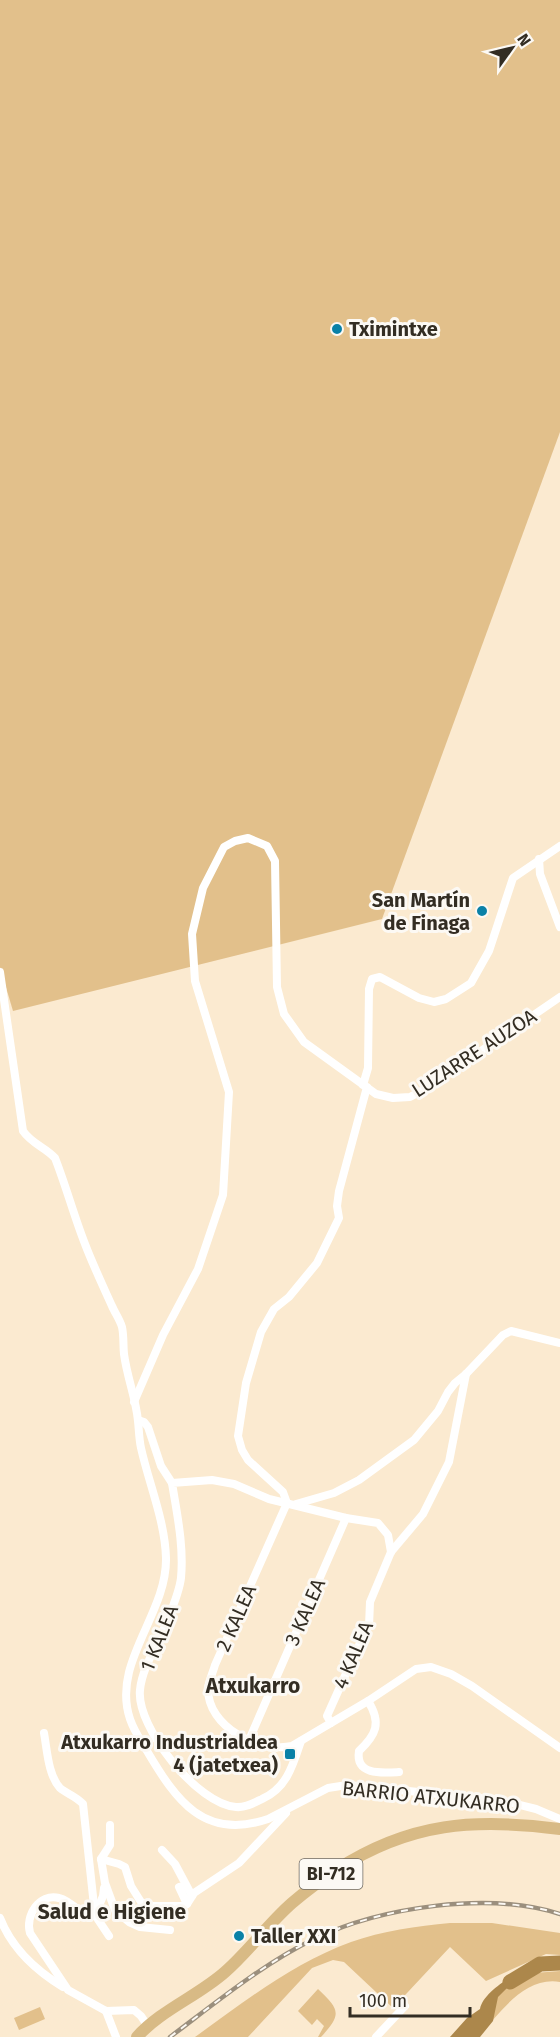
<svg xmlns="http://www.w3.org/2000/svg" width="560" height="2037" font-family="'Fira Sans',sans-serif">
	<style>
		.green { fill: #e2c08b }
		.water { fill: #ac874b }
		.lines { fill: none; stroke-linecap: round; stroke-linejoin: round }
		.river { stroke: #ac874b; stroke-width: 15 }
		.street { stroke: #fff; stroke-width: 8 }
		.primary { stroke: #d8ba85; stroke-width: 12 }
		.rail-casing { stroke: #9b8f7d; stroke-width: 4.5 }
		.rail { stroke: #fcf9f4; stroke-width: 2; stroke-dasharray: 7; stroke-linecap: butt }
		.poi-dot { fill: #0a81a7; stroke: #fcf9f4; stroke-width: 2 }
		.labels { text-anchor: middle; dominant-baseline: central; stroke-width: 6; stroke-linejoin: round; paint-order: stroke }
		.shield { fill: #fcf9f4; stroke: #6f6a62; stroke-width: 1.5 }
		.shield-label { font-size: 18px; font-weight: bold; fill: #332d23 }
		.poi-label { font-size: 20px; font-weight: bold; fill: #332d23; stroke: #fcf9f4; text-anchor: start }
		.street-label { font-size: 20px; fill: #332d23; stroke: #fcf9f4 }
		.neighbourhood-label { font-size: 21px; font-weight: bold; fill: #332d23; stroke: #fcf9f4 }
	</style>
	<rect width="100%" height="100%" fill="#fbead0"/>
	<g class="green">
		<path d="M0,0h560v432l-178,487 -369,92 -13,-44z"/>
		<path d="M450,1923h42l68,10v22l-14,-1 -60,27 -36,-34 -57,61 -49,-46 -11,-2 -21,8 -64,69h-53c49,-35 98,-74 156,-95 31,-11 66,-16 99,-19z"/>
		<path d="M560,1971v11c-36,-6 -61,32 -82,55h-20l35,-42 41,-22z"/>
		<path d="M318,1989c22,21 24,25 3,48h-3l6,-11 -7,-7 -5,6 -14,-14z"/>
		<path d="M40,2007l5,12 -26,11 -5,-12z"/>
	</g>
	<path class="water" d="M526,1968l1,8 -19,11 -10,10 -5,24 -13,16h-30l17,-19 13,-9c3,-17 32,-33 46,-41z"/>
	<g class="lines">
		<path class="river" d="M510,1982l30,-18 20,-1"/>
		<g class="street">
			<path d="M539,859l1,15 20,53"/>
			<path d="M0,972l23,159c9,13 22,16 32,27 11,28 19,58 30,86 8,21 18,42 27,62 3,7 8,14 10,21 2,9 1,18 2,27 3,23 12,45 14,67 1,9 1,18 3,27 8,36 24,73 25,110 1,57 -55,104 -36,161 4,12 11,22 17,32 29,49 57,90 121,68l60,-31 19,-3 153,15 36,9 24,10"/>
			<path d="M363,1085l5,-17 1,-79 3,-10 8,-2 39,21 15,4 12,-3 25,-16 18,-32 24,-73 47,-32"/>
			<path d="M134,1402l29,-67 35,-66 25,-74 6,-103 -34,-111 -3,-47 11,-46 21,-41 11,-6 13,-3 19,8 8,15 2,126 7,27 20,28 72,52 17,4 17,-1 17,-9 133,-91"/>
			<path d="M138,1420l6,2 4,5 13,39 11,17"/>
			<path d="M287,1503l-72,162c-2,7 -6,16 -7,23 -1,39 51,65 84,58l76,-45 48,-32 15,-2 20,7 21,12 88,62"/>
			<path d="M287,1503l-4,-11 -35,-32 -6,-10 -4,-14 8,-53 15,-51 13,-23 15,-12 28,-34 22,-45 -2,-12 2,-15 28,-104"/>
			<path d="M296,1504l38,-11 25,-13 55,-40 24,-29 10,-19 7,-9 11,-9 37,-39 8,-4 49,12"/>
			<path d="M368,1701c14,22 8,34 -9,50 -4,25 24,22 40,21"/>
			<path d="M331,1723l-4,-7 30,-67 12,-23 1,-24 21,-50 32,-38 26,-52 17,-88"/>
			<path d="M44,1733c3,16 4,42 16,55 7,6 16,8 23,16l12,111 14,21"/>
			<path d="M249,1740l97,-222"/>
			<path d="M301,1741c-8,24 -14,47 -39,58 -8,4 -17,9 -26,8 -38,-2 -100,-80 -96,-117 2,-22 17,-44 25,-64 6,-15 14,-32 16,-48 3,-32 -4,-64 -9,-95l40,-3 22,4 35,15 77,19 32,5 10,12 3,17"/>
			<path d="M110,1825v20l-9,14 4,24 10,27 14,12 11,5 30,3"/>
			<path d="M162,1850l13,14 17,32"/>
			<path d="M101,1859l18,5 6,3 6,19 10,16 11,4h30l5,-2 7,-11 45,-30 47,-50"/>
			<path d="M179,1887l8,17"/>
			<path d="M96,1913l7,-17 1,-8"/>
			<path d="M95,1915l-8,2c-8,-6 -18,-17 -28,-19 -20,-5 -34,18 -29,35l38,57 38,21 28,-1 7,6 6,9"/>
			<path d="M0,1918c12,31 35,52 63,69"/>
			<path d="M106,2011l10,26"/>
			<path d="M376,2037l29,-31"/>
		</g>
		<path class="primary" d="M137,2037c24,-27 61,-41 88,-65 24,-21 43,-48 67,-69 14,-12 29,-23 44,-33 74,-48 139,-52 224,-41"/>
		<g class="rail-casing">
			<path id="rail" d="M170,2037c44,-33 94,-74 144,-98 67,-32 174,-48 246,-25"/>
		</g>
		<use href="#rail" class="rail"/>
	</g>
	<g class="poi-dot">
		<circle cx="337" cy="329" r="6"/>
		<circle cx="482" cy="911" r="6"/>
		<rect x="284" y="1748" width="12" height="12" rx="3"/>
		<circle cx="239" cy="1936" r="6"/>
	</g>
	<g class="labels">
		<rect class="shield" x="299.5" y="1859" width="63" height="30" rx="4.5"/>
		<g class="shield-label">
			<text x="331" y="1874">BI-712</text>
		</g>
		<g class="poi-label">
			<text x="349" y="329">Tximintxe</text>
			<text x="470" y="900" text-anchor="end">San Martín<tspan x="470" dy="23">de Finaga</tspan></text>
			<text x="278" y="1742" text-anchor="end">Atxukarro Industrialdea<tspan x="278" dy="23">4 (jatetxea)</tspan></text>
			<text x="251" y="1936">Taller XXI</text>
		</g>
		<g class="street-label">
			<text transform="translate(474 1053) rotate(-33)">LUZARRE AUZOA</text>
			<text transform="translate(305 1612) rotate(-66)">3 KALEA</text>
			<text transform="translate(236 1618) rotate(-66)">2 KALEA</text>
			<text transform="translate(159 1638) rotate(-68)">1 KALEA</text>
			<text transform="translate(353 1655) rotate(-67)">4 KALEA</text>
			<text transform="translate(431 1797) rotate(6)">BARRIO ATXUKARRO</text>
		</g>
		<g class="neighbourhood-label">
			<text x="253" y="1686">Atxukarro</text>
			<text x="112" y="1912">Salud e Higiene</text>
		</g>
	</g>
	<g transform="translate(512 48) rotate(56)" stroke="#fcf9f4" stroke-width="4.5" paint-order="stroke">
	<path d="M0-4.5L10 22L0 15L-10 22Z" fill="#332d23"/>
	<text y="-9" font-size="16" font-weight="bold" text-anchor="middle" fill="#332d23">N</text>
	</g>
	<path d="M350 2007v9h120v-9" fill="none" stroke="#332d23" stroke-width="3"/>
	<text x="359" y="2007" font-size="18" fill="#332d23" stroke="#fcf9f4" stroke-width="4.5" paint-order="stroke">100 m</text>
</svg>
